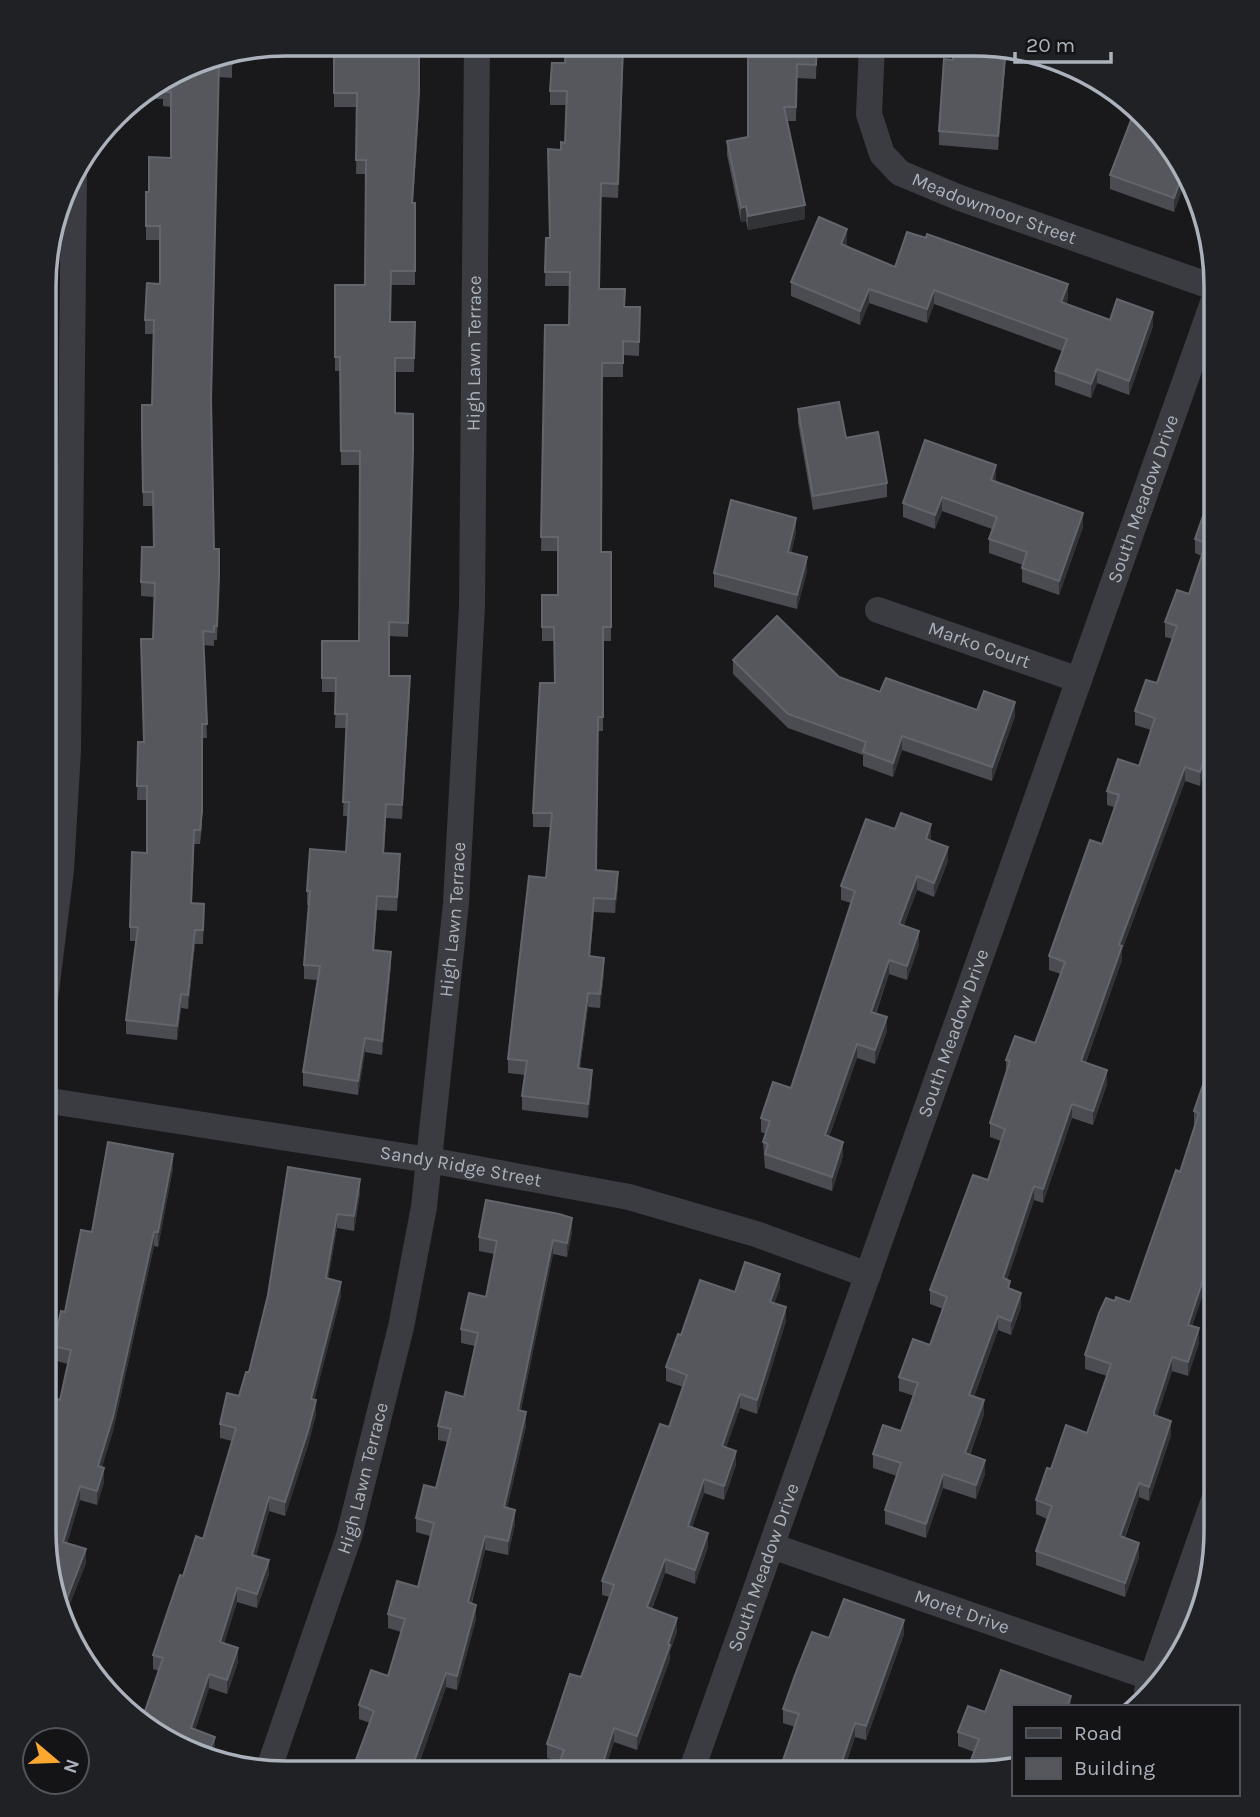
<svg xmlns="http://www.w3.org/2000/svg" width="1260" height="1817" font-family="Karla,sans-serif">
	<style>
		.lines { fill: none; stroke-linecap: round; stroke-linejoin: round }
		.street { stroke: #3a3c41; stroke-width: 26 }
		.wall { fill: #4a4c51 }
		.shaded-wall { fill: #323337 }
		.building { fill: #55575d; stroke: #62656c; stroke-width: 2 }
		.labels { text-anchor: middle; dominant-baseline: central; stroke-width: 7; stroke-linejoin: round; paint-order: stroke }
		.street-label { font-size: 19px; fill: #abb2bc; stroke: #141417 }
		.rim { fill: none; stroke: #abb2bc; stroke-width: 3.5 }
	</style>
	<rect width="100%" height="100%" fill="#19191c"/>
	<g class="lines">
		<g class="street">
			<path id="s1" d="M872,45l-3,69 13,40 18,19 60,25 256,90"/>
			<path id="s2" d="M878,610l201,70"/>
			<path d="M45,999l16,-129 7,-120 6,-579"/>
			<path id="s3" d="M44,1100l385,60 200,37 127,37 112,41"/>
			<path id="s4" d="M772,1546l380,132"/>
			<path d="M1147,1691l69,-197"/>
			<path id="s5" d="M268,1771l81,-235 52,-209 23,-120 32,-304 16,-297 5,-562"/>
			<path id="s6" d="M691,1772l525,-1478"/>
		</g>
	</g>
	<g class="wall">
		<path d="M334,44l60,11h25v53l-6,95h2v82h-24l-1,37h25l-1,50h-19v41l18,52 -5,172 -19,-1v40l21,14 -8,129 -16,-1 -2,35 16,15 -3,43 -20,-1 -3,40 17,16 -9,89 -17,-3 -7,43 -55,-9v-14l15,-92 -14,-1v-14l5,-60h-2v-14l39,-39 2,-36h-5l3,-88h-11l1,-36h-14v-51h37l1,-176h-19l-1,-94h-5v-86h30l1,-111h-10l1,-67h-23z"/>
		<path d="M624,45l-6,153 -17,-1 -2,92 26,18h15l-1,49 -16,-1v22h-21l-1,175h10v89h-8v90h-5l-2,139 22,16 -3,27 -21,-1 -4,44 14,16 -4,36 -12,-1 -8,61 12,16 -4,34 -66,-8v-14l3,-21 -17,-2v-14l38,-181 4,-51h-17v-14l22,-130 -1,-42h-12v-46h16v-44h-17l4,-226h24l1,-39h-25l1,-48h4l11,-88 4,-7 1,-38h-16v-14l15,-28z"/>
		<path d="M748,45h69l-1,34 -19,-1 -1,43h-9l18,98 -57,11 -2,-9 -5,1 -14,-67v-14l21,-4z"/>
		<path d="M1007,46l-9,104 -59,-5v-14l14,-71z"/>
		<path d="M232,53v25l-13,-1 -8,330 3,142 5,42 -2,49h-3v6l-11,-1 4,93h-5v88l-2,18h-6l-2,59 12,15 -1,26h-8l-7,65 -7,-1 -4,32 -51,-6v-14l10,-79h-6v-14l17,-74v-53h-10l1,-58h6l9,-103 1,-42 -13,-1v-14l13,-35 -1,-41h-10l-1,-58 10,-43 1,-71h-8v-14l15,-36v-44h-14v-48h3l22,-34v-51l-8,-1v-7h-13v-9l57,-33z"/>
		<path d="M1135,110l39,47 -2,4 14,11v7l-12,33 -64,-23v-14z"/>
		<path d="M847,243l-1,3 49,21 173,31 -2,6 44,16 43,6 -24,69 -32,-12 -6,15 -36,-13v-14l7,-20 -128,-47 -7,19 -58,-20 -9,22 -69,-29v-14z"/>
		<path d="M798,409l48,29 41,45v14l-74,13 -15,-87z"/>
		<path d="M996,479l-1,2 88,46 -24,68 -37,-13v-14l1,-3 -34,-12v-14l3,-10 -50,-18 -7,18 -32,-12v-14z"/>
		<path d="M1216,479l-5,223 5,1v16l-16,67 -15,-5 -63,169v10l-36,102 21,22 -14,41 -21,-7 -29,85 -9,-3 -27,80 3,9 11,18 -10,28 -13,-5 -24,67 10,17 -14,41 15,19 -9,25 -33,-11 -17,50 -41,-14v-14l12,-34 -24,-8v-14l28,-23 13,-35 -15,-5v-14l31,-32 13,-36 -13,-5v-14l58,-110 13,-39 -11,-4v-14l16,-51v-12l29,-17 26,-69 -12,-4v-14l53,-112 12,-37 -7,-2v-14l32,-25 12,-36 -16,-5v-14l22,-28 16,-44 -8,-2v-15l24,-28 13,-38 -7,-3v-14z"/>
		<path d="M796,532l-5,21 16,18 -10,38 -83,-22v-14z"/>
		<path d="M733,660l106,17 41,15 135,24 -23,65 -90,-31 -9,27 -30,-11v-11l-75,-27 -55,-54z"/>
		<path d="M895,829l36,9 -1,3 18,20 -14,36 -17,-7 -13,35 15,20 -12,35 -18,-6 -13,40 11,17 -12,33 -18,-6 -28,79 14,19 -11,35 -67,-23 -2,-26 3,-8 -5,-2v-14l30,-30 60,-185 -10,-3v-14z"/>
		<path d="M1216,1047v241l-10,-3 -14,41 7,17 -11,33 -16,-5 -15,45 14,19 -22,66 -10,-4 -14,41 14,19 -14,40 -89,-32v-14l11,-32 -11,-5v-14l15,-31 36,-36 20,-57 -22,-7v-14l30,-54 15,1 50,-130 15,-47h-1v-14z"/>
		<path d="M288,1167l72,26 -6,38 -17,-3 -9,51 13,17 -27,104 2,14 -8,31 -23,71 -16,-5 -13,45 13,18 -12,34 -20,-6 -13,41 14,19 -11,32 -18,-6 -14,42 20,21 -70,-40 14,-40 -6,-2v-14l30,-79 20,-37 29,-98 -12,-3v-14l19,-28 10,-24 19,-77z"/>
		<path d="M173,1168l-15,79 -4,-1 -41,185 -11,36 2,15 -7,23 -17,-5 -13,43 19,20 -22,56 -15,-168 -5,-1v-54l16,4 8,-36 -15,-4v-14l39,-114z"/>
		<path d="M572,1232l-5,25 -14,-3 -32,156 5,16 -19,82 8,16 -7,31 -23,-5 -13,53 4,16 -19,71 -11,-3 -30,85 -76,-1 13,-3 17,-45 -11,-4v-14l29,-29 13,-44 -13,-4v-14l30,-27 12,-51 -14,-4v-14l20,-30 12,-46 -10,-2v-14l26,-29 11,-51 -14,-3v-14l25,-32 8,-43 -15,-3v-14z"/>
		<path d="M780,1288l-6,15 12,18 -29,93 -17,-6 -14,39 10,18 -12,35 -20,-7 -12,34 16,20 -13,37 -30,-11 -13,36 25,23 -7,19v8l-33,91 -23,-8 -10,30h-48l4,-10 -13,-4v-14l34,-67 29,-80 -8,-2v-14l67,-154 14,-40 -17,-6v-14l15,-32 54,-43z"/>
		<path d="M904,1634l-38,106 -11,-3 -12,36h-76l14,-7 14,-39 -12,-4v-14l46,-71z"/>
		<path d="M1071,1707l-97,45 -16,-6v-14l27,-20z"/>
	</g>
	<g class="shaded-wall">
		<path d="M1006,46l-8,104v-14z"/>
		<path d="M419,93v15l-7,109v-14z"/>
		<path d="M1170,153l4,4 -6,16v-14z"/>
		<path d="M1184,170l2,2v7l-12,33v-14z"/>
		<path d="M805,205v14l-57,11v-14z"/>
		<path d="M746,206v15l-5,1v-14z"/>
		<path d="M847,229v14l-6,15v-14z"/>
		<path d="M1068,284v14l-7,18v-14z"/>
		<path d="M869,289v14l-9,22v-14z"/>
		<path d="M934,290v14l-7,19v-14z"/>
		<path d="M1153,312v14l-24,69v-14z"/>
		<path d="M1097,369v14l-6,15v-14z"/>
		<path d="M996,465v14l-5,15v-14z"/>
		<path d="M942,497v14l-7,18v-14z"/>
		<path d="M1083,513v14l-24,68v-14z"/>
		<path d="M796,518v14l-8,34v-14z"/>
		<path d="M807,557v14l-10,38v-14z"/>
		<path d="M1216,673v14l-9,27v-14z"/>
		<path d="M410,676v14l-8,129v-14z"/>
		<path d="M1015,702v14l-23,65v-14z"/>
		<path d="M1216,704v14l-5,14v-14z"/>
		<path d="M1216,723v14l-16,49v-14z"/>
		<path d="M902,736v14l-9,27v-14z"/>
		<path d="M1185,767v14l-63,169v10l-41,115v-14l38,-116z"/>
		<path d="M931,824v14l-5,15v-14z"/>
		<path d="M948,847v14l-14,36v-14z"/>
		<path d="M400,854v14l-3,43v-14z"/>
		<path d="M618,872v14l-3,27v-14z"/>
		<path d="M917,876v14l-18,48v-14z"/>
		<path d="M377,896v14l-4,54v-14z"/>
		<path d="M594,898v14l-5,58v-14z"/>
		<path d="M195,930v14l-7,65v-14z"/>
		<path d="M919,931v14l-12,35v-14z"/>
		<path d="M391,952v14l-9,89v-14z"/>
		<path d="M604,958v14l-4,36v-14z"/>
		<path d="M889,960v14l-18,52v-14z"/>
		<path d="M588,993v14l-10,75v-14z"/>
		<path d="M181,994v14l-4,32v-14z"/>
		<path d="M887,1017v14l-12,33v-14z"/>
		<path d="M365,1038v14l-7,43v-14z"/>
		<path d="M857,1044v14l-32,91v-14z"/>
		<path d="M592,1070v14l-4,34v-14z"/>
		<path d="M1107,1070v14l-14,41v-14z"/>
		<path d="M1072,1104v14l-29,85v-14z"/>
		<path d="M843,1142v14l-11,35v-14z"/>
		<path d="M173,1154v14l-15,79v-15z"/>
		<path d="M360,1179v14l-6,38v-15z"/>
		<path d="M1034,1186v14l-31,92v-14z"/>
		<path d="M337,1214v14l-11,64v-14z"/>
		<path d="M572,1218v14l-5,25v-14z"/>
		<path d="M154,1232v14l-41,185 -15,49v-14z"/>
		<path d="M553,1240v14l-35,170v-14z"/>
		<path d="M1206,1271v14l-18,54v-14z"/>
		<path d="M780,1274v14l-10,28v-14z"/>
		<path d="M341,1282v14l-30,117v-14z"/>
		<path d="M1021,1293v14l-10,28v-14z"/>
		<path d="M786,1307v14l-29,93v-14z"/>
		<path d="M998,1316v14l-29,79v-14z"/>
		<path d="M1199,1328v15l-11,33v-14z"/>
		<path d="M1172,1357v14l-18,55v-14z"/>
		<path d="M740,1394v14l-18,52v-14z"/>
		<path d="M316,1400v14l-8,31 -23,71v-14z"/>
		<path d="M984,1400v14l-19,53v-14z"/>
		<path d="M526,1412v14l-22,95v-14z"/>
		<path d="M1171,1421v14l-22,66v-14z"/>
		<path d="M736,1451v14l-12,35v-14z"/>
		<path d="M985,1460v14l-9,25v-14z"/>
		<path d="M104,1468v14l-7,23v-14z"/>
		<path d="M943,1474v14l-17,50v-14z"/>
		<path d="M704,1479v14l-16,47v-14z"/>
		<path d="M1139,1483v14l-19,53v-14z"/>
		<path d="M80,1486v14l-17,56v-14z"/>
		<path d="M269,1497v14l-17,58v-14z"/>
		<path d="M515,1510v14l-7,31v-14z"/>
		<path d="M708,1533v14l-13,37v-14z"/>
		<path d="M485,1536v14l-17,66v-14z"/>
		<path d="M1139,1543v14l-14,40v-14z"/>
		<path d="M86,1549v14l-22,56 -2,-8z"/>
		<path d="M665,1559v14l-18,48v-14z"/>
		<path d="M269,1560v14l-12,34v-14z"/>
		<path d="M237,1588v14l-17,54v-14z"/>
		<path d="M476,1605v14l-19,71v-14z"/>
		<path d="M677,1618v14l-7,19v8l-33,91v-14z"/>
		<path d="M904,1620v14l-38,106v-14z"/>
		<path d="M238,1648v14l-11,32v-14z"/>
		<path d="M446,1673v14l-30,85h-5z"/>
		<path d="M209,1674v14l-18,54v-14z"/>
		<path d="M1071,1696v11h-4z"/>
		<path d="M855,1723v14l-12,36h-5z"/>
		<path d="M614,1728v14l-10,30h-4z"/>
		<path d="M215,1737v14l-2,3 -4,-2z"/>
	</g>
	<g class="building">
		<path d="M334,44h60v11h25v38l-7,110h3v68h-24l-1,51h25l-1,36h-19v55l18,1v37l-5,172 -19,-1v54h21l-8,129 -16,-1 -3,49 17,1 -3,43 -20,-1 -4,54 18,2 -9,89 -17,-3 -7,43 -55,-9 17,-106 -16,-1 6,-74h-3l3,-42 36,3 3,-50h-6l4,-88h-12l1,-36h-14v-37h37l1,-190h-19l-1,-94h-5v-72h30l1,-125h-10l1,-67h-23z"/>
		<path d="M566,45h57l-5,139 -17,-1 -2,106h26l-1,18h16l-1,35 -16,-1v22h-21l-1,189h10v75h-8v90h-5l-2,153 22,2 -3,27 -21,-1 -5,58 15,2 -4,36 -12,-1 -10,75 14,2 -4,34 -66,-8 5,-35 -19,-2 21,-183 17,2 6,-65h-19l7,-130h15l-1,-56h-12v-32h16v-58h-17l4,-212h24l1,-53h-25l1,-34h4l-2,-89 13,1v-8l4,1 2,-52h-17l2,-28h13z"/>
		<path d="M748,45h69l-1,20 -19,-1 -1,43h-12l21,98 -57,11 -2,-10 -5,2 -14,-67 21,-4z"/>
		<path d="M953,46h53l-8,90 -59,-5 5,-72 9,1z"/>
		<path d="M232,53v11l-13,-1 -8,336 3,150h5v28l-2,49h-3v6l-11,-1 4,93h-5v88l-2,18h-6l-3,73 13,1 -1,26h-8l-7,65 -7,-1 -4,32 -51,-6 12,-93h-8l2,-75 15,1v-67h-10l1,-44h6l-3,-103h12l2,-56 -14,-1 1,-35h12l-1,-55h-10l-1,-58v-29h10l2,-85h-9l2,-37 13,1v-58h-14v-34h3v-35l22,1v-66h-8v-7h-5l49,-28z"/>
		<path d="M1135,110l35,43 -2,6 10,4 6,7 -10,28 -64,-23z"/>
		<path d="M819,217l28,12 -6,15 54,23 12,-35 19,6 1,-4 141,50 -7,18 49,18 7,-21 36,13 -24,69 -32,-12 -6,15 -36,-13 12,-32 -133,-49 -7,19 -58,-20 -9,22 -69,-29z"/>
		<path d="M839,402l7,36 32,-6 9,51 -74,13 -15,-87z"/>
		<path d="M925,440l71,25 -5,15 92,33 -24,68 -37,-13 5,-16 -38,-13 8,-22 -55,-20 -7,18 -32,-12z"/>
		<path d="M1216,479v194l-9,27 9,3 -5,15 5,2v3l-16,49 -15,-5 -66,178 3,1 -41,115 26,9 -14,41 -21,-7 -29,85 -9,-3 -31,92 7,3 -2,7 13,5 -10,28 -13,-5 -29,79 15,5 -19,53 20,7 -9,25 -33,-11 -17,50 -41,-14 16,-47 -28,-9 10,-29 18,6 17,-48 -19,-6 14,-38 17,6 17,-48 -17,-7 43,-115 15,5 17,-51 -15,-6 20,-62 -4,-1 9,-24 20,7 11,-29 19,-52 -16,-6 41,-116 12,4 17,-49 -12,-4 11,-32 21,7 16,-48 -20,-7 11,-31 11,3 20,-57 -12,-4 12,-32 12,4 17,-51 -11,-4z"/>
		<path d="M731,500l65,18 -8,34 19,5 -10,38 -83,-22z"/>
		<path d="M777,616l62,61 41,15 6,-14 91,32 7,-19 31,11 -23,65 -90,-31 -9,27 -30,-11 3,-10 -78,-28 -55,-54z"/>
		<path d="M901,813l30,11 -5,15 22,8 -14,36 -17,-7 -18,48 20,7 -12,35 -18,-6 -18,52 16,5 -12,33 -18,-6 -32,91 18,7 -11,35 -67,-23 3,-10 -5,-2 7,-21 -9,-3 12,-36 18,6 64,-197 -14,-5 25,-67 29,10z"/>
		<path d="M1216,1047v227l-10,-3 -18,54 11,3 -11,34 -16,-5 -18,55v3l17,6 -22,66 -10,-4 -19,53 19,7 -14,40 -89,-32 16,-45 -16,-6 11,-32 4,1 15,-44 21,8 24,-69 -26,-9 14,-42 7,-15 9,3 1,-4 14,5 46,-132 4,2 19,-59 -5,-2z"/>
		<path d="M108,1142l65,12 -15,78h-4l-41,185 -15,49 6,2 -7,23 -17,-5 -17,56 23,7 -24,62 -18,-80v-64l8,-29 -8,-2v-40l16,4 11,-50 -18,-4 8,-35 4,1 16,-82 11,2z"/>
		<path d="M288,1167l72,12 -6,37 -17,-2 -11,64 15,4 -30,117 5,1 -8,31 -23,71 -16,-5 -17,58 17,5 -12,34 -20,-6 -17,54 18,6 -11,32 -18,-6 -18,54 24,9 -6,15 -70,-28 -6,-7 3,-9 9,3 18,-53 -10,-3 27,-80 3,1 13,-40 7,3 33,-111 -16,-4 7,-31 12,3 7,-24h3l19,-77z"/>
		<path d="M486,1200l73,14 13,4 -5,25 -14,-3 -35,170 8,2 -22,95 11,3 -7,31 -23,-5 -17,66 8,3 -19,71 -11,-3 -35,97 -8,-3 -1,5 -62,-1 3,-7 10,4 21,-57 -15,-6 12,-35 17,6 17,-57 -17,-5 9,-33 21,6 16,-64 -18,-5 8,-33 12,3 15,-59 -13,-3 8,-34 18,5 14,-64 -17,-4 8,-36 17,4 11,-56 -18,-4z"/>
		<path d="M745,1262l35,12 -10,28 16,5 -29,93 -17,-6 -18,52 14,5 -12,35 -20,-7 -16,47 20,7 -13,37 -30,-11 -18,48 30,11 -9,26 2,1 -33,91 -23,-8 -14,44h-44l8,-22 -17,-6 23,-70 11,3 33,-92 -12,-4 58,-157 9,3 18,-52 -21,-8 12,-33 3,1 19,-55 35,12z"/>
		<path d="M844,1599l60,21 -38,106 -11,-3 -17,50h-71l4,-10 10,3 18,-52 -16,-5 12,-34 17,-43 17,6z"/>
		<path d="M1001,1670l70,26 -4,11h-54v57l-38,9h-9l13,-34 -21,-7 10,-26 17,6z"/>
	</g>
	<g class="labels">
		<g class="street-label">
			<text stroke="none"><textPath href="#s1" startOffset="238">Meadowmoor Street</textPath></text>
			<text stroke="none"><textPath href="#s5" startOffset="1442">High Lawn Terrace</textPath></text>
			<text stroke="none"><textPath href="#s6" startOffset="1351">South Meadow Drive</textPath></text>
			<text stroke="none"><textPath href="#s2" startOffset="107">Marko Court</textPath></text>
			<text stroke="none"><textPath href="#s5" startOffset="875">High Lawn Terrace</textPath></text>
			<text stroke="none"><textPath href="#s6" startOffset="784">South Meadow Drive</textPath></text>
			<text stroke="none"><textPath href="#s3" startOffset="422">Sandy Ridge Street</textPath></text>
			<text stroke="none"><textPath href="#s5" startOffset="308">High Lawn Terrace</textPath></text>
			<text stroke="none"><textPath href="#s6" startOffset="217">South Meadow Drive</textPath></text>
			<text stroke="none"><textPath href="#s4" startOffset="201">Moret Drive</textPath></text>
		</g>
	</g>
	<path d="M0 0H1260V1817H0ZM286 56H974A230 230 0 0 1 1204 286V1531A230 230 0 0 1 974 1761H286A230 230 0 0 1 56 1531V286A230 230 0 0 1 286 56Z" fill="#202124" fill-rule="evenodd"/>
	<path class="rim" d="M286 56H974A230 230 0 0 1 1204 286V1531A230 230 0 0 1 974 1761H286A230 230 0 0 1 56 1531V286A230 230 0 0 1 286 56Z"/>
	<rect x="1012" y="1705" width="228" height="91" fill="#141417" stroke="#505359" stroke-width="2"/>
	<rect x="1026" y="1728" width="35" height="10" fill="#3a3c41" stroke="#505359" stroke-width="2"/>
	<text x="1074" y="1740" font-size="21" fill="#abb2bc">Road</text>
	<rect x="1026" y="1758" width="35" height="21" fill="#55575d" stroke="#505359" stroke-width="2"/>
	<text x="1074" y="1775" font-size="21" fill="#abb2bc">Building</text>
	<g transform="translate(56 1761) rotate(109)"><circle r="33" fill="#141417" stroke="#505359" stroke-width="2"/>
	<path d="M0-5L12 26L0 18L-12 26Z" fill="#fca730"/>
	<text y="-10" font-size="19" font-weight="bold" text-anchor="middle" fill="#abb2bc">N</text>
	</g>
	<path d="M1015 52v10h96v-10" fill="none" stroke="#abb2bc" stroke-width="3.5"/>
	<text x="1026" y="52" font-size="21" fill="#abb2bc" stroke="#141417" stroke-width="5" paint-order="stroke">20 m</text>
</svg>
